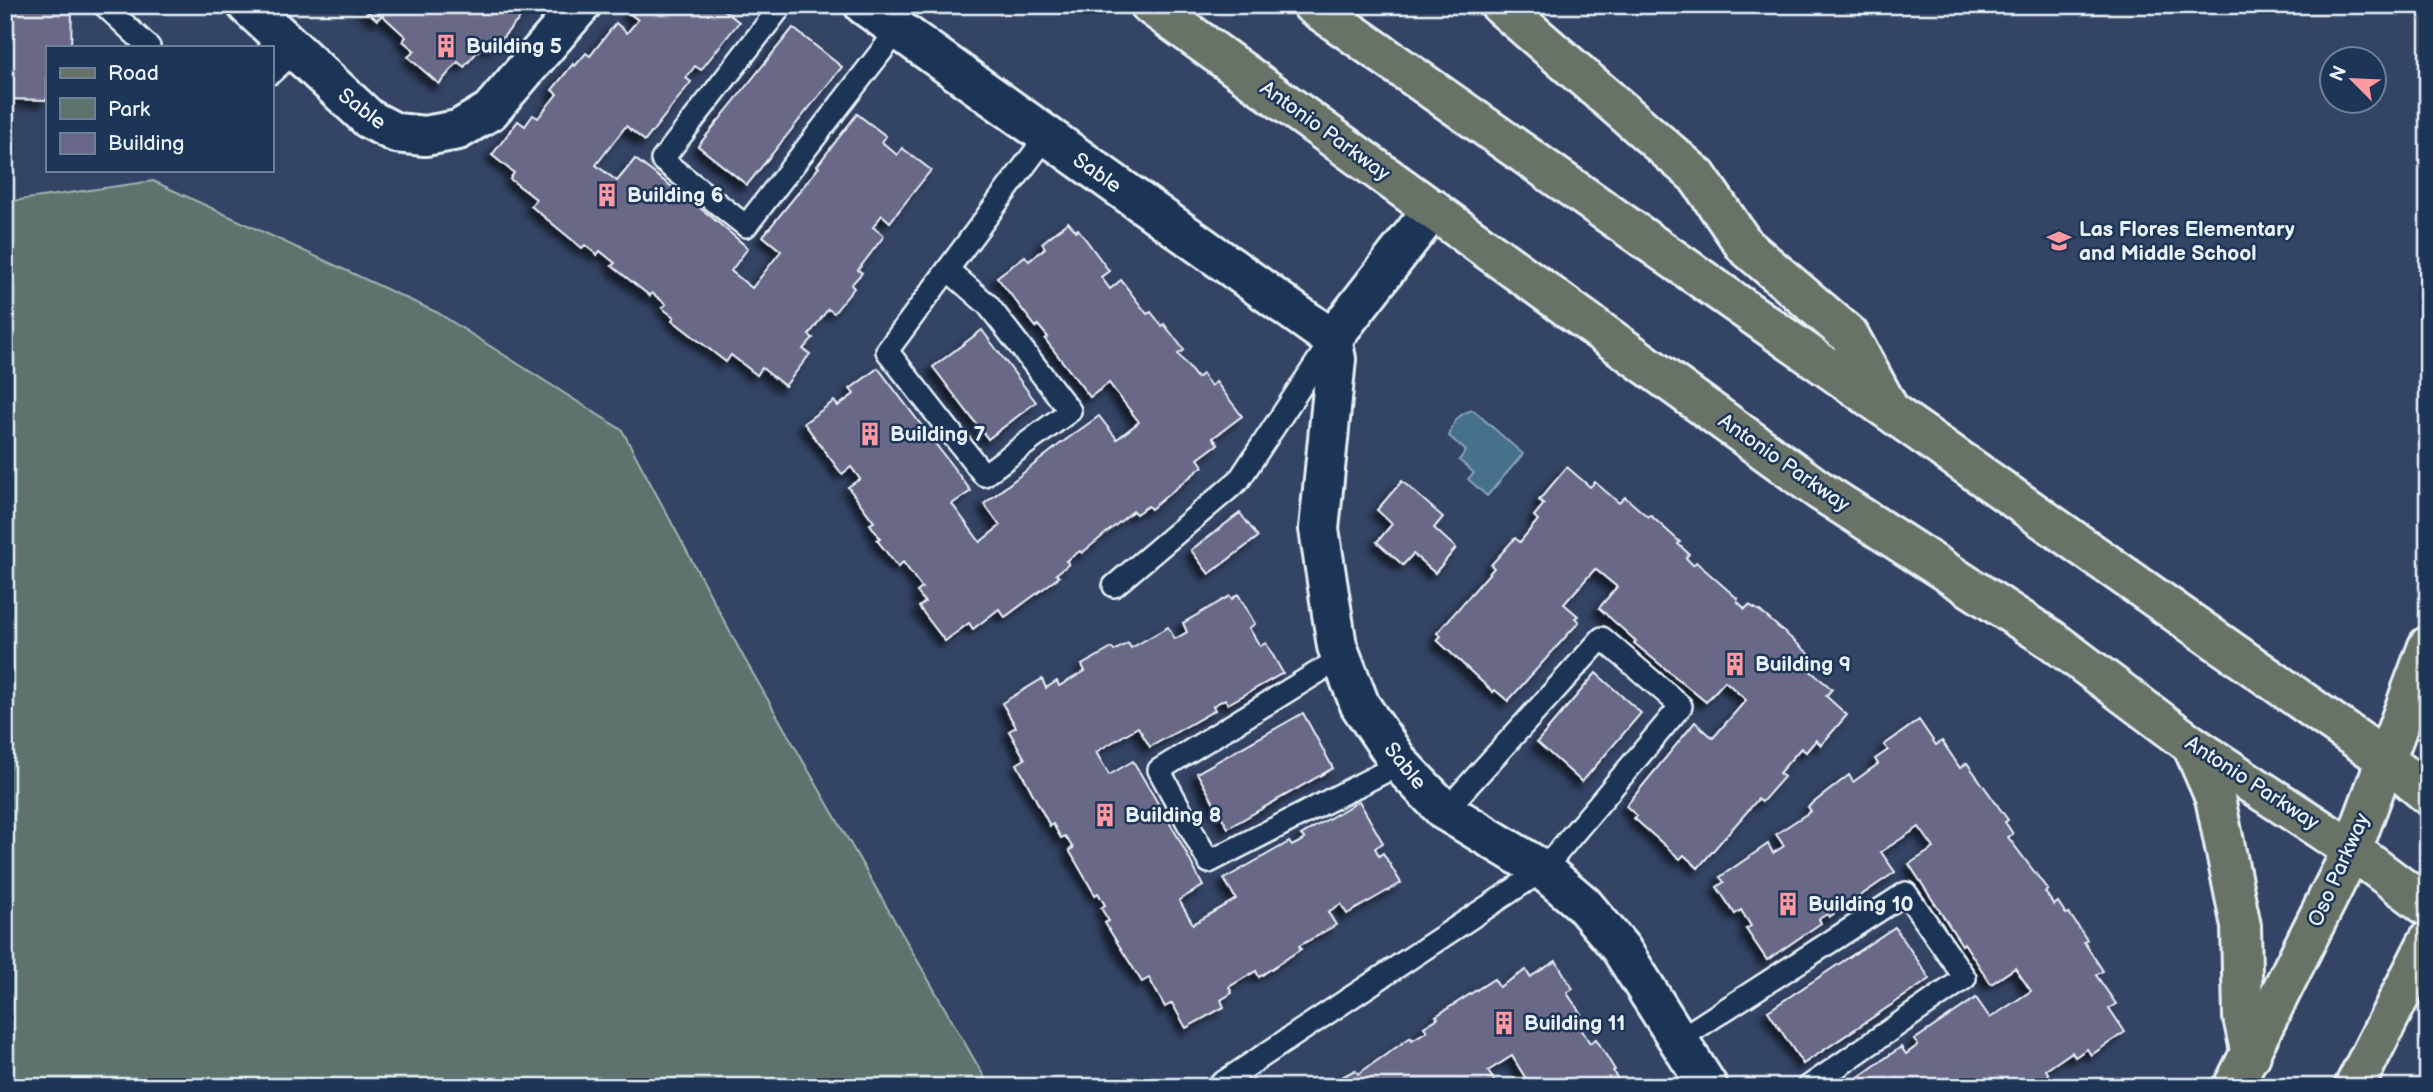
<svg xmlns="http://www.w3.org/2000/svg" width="2433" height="1092" font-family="'Balsamiq Sans',sans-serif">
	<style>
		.green { fill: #5f736e; stroke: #a4b2b3; stroke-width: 2 }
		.water { fill: #466f8d; stroke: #87a3b8; stroke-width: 2 }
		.building { fill: #696787; stroke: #e8f1f8; stroke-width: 2; filter: url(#shadow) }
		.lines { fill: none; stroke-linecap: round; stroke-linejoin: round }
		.service-casing { stroke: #e8f1f8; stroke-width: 26 }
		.minor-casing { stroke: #e8f1f8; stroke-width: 44 }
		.primary-casing { stroke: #e8f1f8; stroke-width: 44 }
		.service { stroke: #1d3557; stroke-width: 21 }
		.minor { stroke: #1d3557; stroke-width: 38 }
		.primary { stroke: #697266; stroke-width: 38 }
		.labels { text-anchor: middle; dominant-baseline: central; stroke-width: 5; stroke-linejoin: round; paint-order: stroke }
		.poi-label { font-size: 21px; font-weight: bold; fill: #e8f1f8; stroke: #1d3557; text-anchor: start }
		.street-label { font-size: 21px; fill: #e8f1f8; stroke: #1d3557 }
	</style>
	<defs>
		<filter id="shadow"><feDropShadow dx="-6" dy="6" stdDeviation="3.5" flood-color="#0009"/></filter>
	</defs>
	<rect width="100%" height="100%" fill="#344465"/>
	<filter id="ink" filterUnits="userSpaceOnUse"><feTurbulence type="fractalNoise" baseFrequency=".0143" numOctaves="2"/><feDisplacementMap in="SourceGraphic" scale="14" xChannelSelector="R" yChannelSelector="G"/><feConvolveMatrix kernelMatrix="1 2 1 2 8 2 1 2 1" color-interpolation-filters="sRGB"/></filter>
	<g filter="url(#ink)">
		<path class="green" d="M153,181l285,132 184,117 122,228 246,429h-985v-885z"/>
		<path class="water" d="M1473,410l50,44 -36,42 -19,-17 6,-6 -15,-13 7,-9 -17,-15c5,-14 8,-22 24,-26z"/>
		<g class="building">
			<path d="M5,5h52v4l15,1 -1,37h-24v53l-42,-1z"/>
			<path d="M360,5h172l-40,44 -7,-6 -21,24 -6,-5 -19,22 -31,-27 7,-6 -12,-10 3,-4 -24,-22 -5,5z"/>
			<path d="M635,5h71l4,3 7,-3 22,17 -38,48 -6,-4 -9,12 5,4 -46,59 -19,-15 -30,39 21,16 18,-22 74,56 39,33 -17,23 21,17 29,-37 -18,-15 56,-69 -2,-1 40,-52 29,22 -4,6 15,13 5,-7 29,22 -41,52 -8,-7 -9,12 11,9 -26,34 4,3 -11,12 3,3 -20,25 -6,-4 -19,26 4,3 -10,11 7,5 -25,32 -23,-18 -5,7 -26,-20 -5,7 -54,-42 2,-3 -12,-9 4,-4 -14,-11 -2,3 -38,-30 3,-3 -15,-12 -3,4 -12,-10 -3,3 -51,-42 5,-7 -26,-20 4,-6 -22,-18 26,-34 7,5 8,-11 5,3 19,-24 -5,-4 21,-26 2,2 11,-13 4,3 26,-33 11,10 11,-13 -9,-7z"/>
			<path d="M793,28l49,39 -95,118 -49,-39z"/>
			<path d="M1068,222l8,9 2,-2 31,42 -8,6 9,12 11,-9 26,34 4,-2 11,14 2,-2 20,26 -6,4 19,24 5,-4 9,12 5,-4 26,34 -29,22 5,6 -20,15 5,7 -52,43 -3,-3 -12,8 -3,-3 -51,42 -2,-2 -14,10 3,3 -13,10 3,3 -54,40 -6,-8 -26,20 -4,-6 -24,18 -26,-34 6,-5 -8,-10 5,-4 -19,-26 -5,5 -21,-27 3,-2 -10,-14 4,-2 -26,-35 12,-8 -9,-12 -9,7 -38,-51 30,-22 4,5 16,-12 -4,-5 28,-21 93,123 -19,13 28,38 20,-16 -16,-22 76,-60 39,-28 18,23 22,-17 -30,-39 -19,14 -45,-58 3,-2 -10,-12 -2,2 -39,-50 28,-21 4,5 16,-13 -3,-5z"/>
			<path d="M982,330l54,72 -48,37 -55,-72z"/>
			<path d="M1567,467l23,20 5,-5 24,21 6,-6 23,20 2,-2 30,27 -2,2 11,10 -3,4 7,7 3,-3 42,37 -1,2 8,8 4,-4 11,6 56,49 -8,9 24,20 -6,7 21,19 -26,30 -5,-5 -10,12 -5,-4 -22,25 5,4 -22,25 -4,-3 -60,69 -14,-13 -4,4 -46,-41 3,-2 -11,-10 69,-84 18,16 33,-38 -21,-19 -19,21 -72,-59 2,-2 -37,-33 18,-21 -22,-18 -31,35 14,12 -3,2 4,4 -71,79 -13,-11 -2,2 -56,-52 4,-4 -4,-3 57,-65 -3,-3 24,-27 5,4 18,-22 -4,-4 10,-12 -5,-4z"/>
			<path d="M1402,481l41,36 -9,11 22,20 -21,25 -22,-19 -10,11 -26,-23 15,-18 -15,-14z"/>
			<path d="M1240,513l18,24 -49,37 -18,-24z"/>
			<path d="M1238,594l17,30 -6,4 11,18 6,-3 17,30 -55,31 -3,-5 -12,7 2,4 -65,37 -12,-20 -42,25 13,23 24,-14 46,78 24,47 -24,14 14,24 43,-25 -12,-20 65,-37 3,4 13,-7 -4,-4 58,-34 24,42 -8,5 4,8 4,-3 18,30 -54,31 -6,-10 -13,8 8,13 -37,21 2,3 -42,28 -3,-6 -27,16 3,6 -11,7 3,7 -38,21 -14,-25 -7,4 -16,-29 -7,4 -37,-59 4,-2 -8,-13 4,-3 -7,-12 -3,2 -26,-45 4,-2 -8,-12 -4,2 -8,-14 -3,2 -33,-62 8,-5 -16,-28 7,-4 -14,-24 40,-24 4,9 11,-7 2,5 26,-15 -3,-6 30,-17 2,3 14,-8 3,5 37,-21 7,12 12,-7 -4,-9 47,-27 2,3z"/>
			<path d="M1596,673l45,40 -59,69 -45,-40z"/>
			<path d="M1303,713l30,55 -105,60 -31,-55z"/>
			<path d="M1919,720l17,25 6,-4 18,27 7,-5 41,57 -3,2 8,12 -5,3 40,53 -3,2 9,13 4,-3 8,12 3,-1 18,27 -3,2 19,29 -7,4 20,29 -7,4 16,24 -34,23 -4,-6 -12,8 -3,-5 -26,18 3,5 -17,12h-180l-2,-4 51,-36 5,7 12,-9 -4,-5 62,-42 14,20 41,-27 -16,-23 -24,16 -27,-41 -2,2 -53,-81 25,-16 -15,-21 -38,25 14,20 -66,45 -2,-3 -8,5 2,4 -54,37 -21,-31 5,-3 -10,-16 -6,4 -18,-27 7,-5 -4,-5 48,-33 5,9 11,-7 -8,-12 35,-23 -3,-4 41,-32 4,7 25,-18 -3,-5 13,-9 -4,-5z"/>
			<path d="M1895,927l35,52 -127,85 -35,-53z"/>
			<path d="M1556,961l17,28 -6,4 14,21 -7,4 16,25 6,-4 19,31 -2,1 7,13 -4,3h-85l-19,-31 -24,15 10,16h-175l32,-17 3,4 53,-37 1,3 15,-9 -3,-4 14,-9 -2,-2 58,-37 5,8 27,-17 4,7z"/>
		</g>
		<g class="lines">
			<g class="service-casing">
				<g id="service">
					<path d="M104,5l45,42"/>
					<path d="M782,5l-120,155 84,66 152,-196"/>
					<path d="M271,73l23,-21"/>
					<path d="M948,270l40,35 82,106 -86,64 -97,-124 159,-214"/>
					<path d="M1114,586l125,-106 92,-139"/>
					<path d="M1341,658l-182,112 50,92 191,-98"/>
					<path d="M1678,1040l228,-147 59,85 -157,109"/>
					<path d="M1219,1085l324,-215 138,-164 -79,-68 -157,173"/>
				</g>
			</g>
			<g class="minor-casing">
				<g id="minor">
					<path d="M247,5l122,114 27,14 29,3 33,-6 32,-19 91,-106"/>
					<path d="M864,5l468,334 4,20 -17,170 18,117 23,59 40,59 45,47 98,59 40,34 38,45 87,138"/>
					<path d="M1332,339l101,-130"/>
				</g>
			</g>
			<g class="primary-casing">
				<g id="primary">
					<path d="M1150,5l669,485 233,150 140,105 160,105 76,57"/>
					<path d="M1312,5l1010,710 63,44 43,36"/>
					<path d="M1500,5l197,171 48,70 104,89 39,72"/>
					<path d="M2192,745l23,53 26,128 2,91 8,38"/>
					<path d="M2233,1087l119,-237 76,-204"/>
					<path d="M2354,1087l74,-146"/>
				</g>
			</g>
			<use href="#service" class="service"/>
			<use href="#minor" class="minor"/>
			<use href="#primary" class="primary"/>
		</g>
	</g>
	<defs>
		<g id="building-bare" transform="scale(1.89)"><path d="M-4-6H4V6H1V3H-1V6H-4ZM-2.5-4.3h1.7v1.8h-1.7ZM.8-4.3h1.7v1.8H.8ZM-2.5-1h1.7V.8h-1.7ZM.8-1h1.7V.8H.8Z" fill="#ff9aa2" stroke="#1d3557" stroke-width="2.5" paint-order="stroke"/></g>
		<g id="school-bare" transform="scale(1.89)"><path d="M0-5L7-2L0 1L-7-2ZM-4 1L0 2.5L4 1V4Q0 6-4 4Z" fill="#ff9aa2" stroke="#1d3557" stroke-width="2.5" paint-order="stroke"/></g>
	</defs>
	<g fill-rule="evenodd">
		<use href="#building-bare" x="446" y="46"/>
		<use href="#building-bare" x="607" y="195"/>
		<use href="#school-bare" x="2059" y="241"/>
		<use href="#building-bare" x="870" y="434"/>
		<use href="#building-bare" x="1735" y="664"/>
		<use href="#building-bare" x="1105" y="815"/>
		<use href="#building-bare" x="1788" y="904"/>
		<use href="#building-bare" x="1504" y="1023"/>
	</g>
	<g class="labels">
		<g class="poi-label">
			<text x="466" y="46">Building 5</text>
			<text x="627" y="195">Building 6</text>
			<text x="2079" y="229">Las Flores Elementary<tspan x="2079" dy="24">and Middle School</tspan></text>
			<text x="890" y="434">Building 7</text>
			<text x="1755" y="664">Building 9</text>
			<text x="1125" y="815">Building 8</text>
			<text x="1808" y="904">Building 10</text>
			<text x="1524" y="1023">Building 11</text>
		</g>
		<g class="street-label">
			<text transform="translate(362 109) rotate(37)">Sable</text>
			<text transform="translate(1325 131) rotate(36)">Antonio Parkway</text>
			<text transform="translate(1097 173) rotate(35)">Sable</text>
			<text transform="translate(1784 463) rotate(35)">Antonio Parkway</text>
			<text transform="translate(1405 766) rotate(51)">Sable</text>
			<text transform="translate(2252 783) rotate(33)">Antonio Parkway</text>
			<text transform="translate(2339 870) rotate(-66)">Oso Parkway</text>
		</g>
	</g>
	<rect width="2433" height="1092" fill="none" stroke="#1d3557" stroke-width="28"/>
	<rect x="14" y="14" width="2405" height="1064" fill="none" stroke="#e8f1f8" stroke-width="2.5" filter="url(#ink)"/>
	<rect x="46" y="46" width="228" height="126" fill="#1d3557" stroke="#6e8097" stroke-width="2"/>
	<rect x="60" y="68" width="35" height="10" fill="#697266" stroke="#6e8097" stroke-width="2"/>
	<text x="108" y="80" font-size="21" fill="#e8f1f8">Road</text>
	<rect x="60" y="98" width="35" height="21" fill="#5f736e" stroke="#6e8097" stroke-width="2"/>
	<text x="108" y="116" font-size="21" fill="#e8f1f8">Park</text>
	<rect x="60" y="133" width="35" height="21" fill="#696787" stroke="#6e8097" stroke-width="2"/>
	<text x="108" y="150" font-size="21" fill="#e8f1f8">Building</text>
	<g transform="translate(2353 80) rotate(294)"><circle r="33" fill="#1d3557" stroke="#6e8097" stroke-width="2"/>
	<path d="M0-5L12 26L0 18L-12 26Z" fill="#ff9aa2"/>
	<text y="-10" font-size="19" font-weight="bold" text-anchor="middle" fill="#e8f1f8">N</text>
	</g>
</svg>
